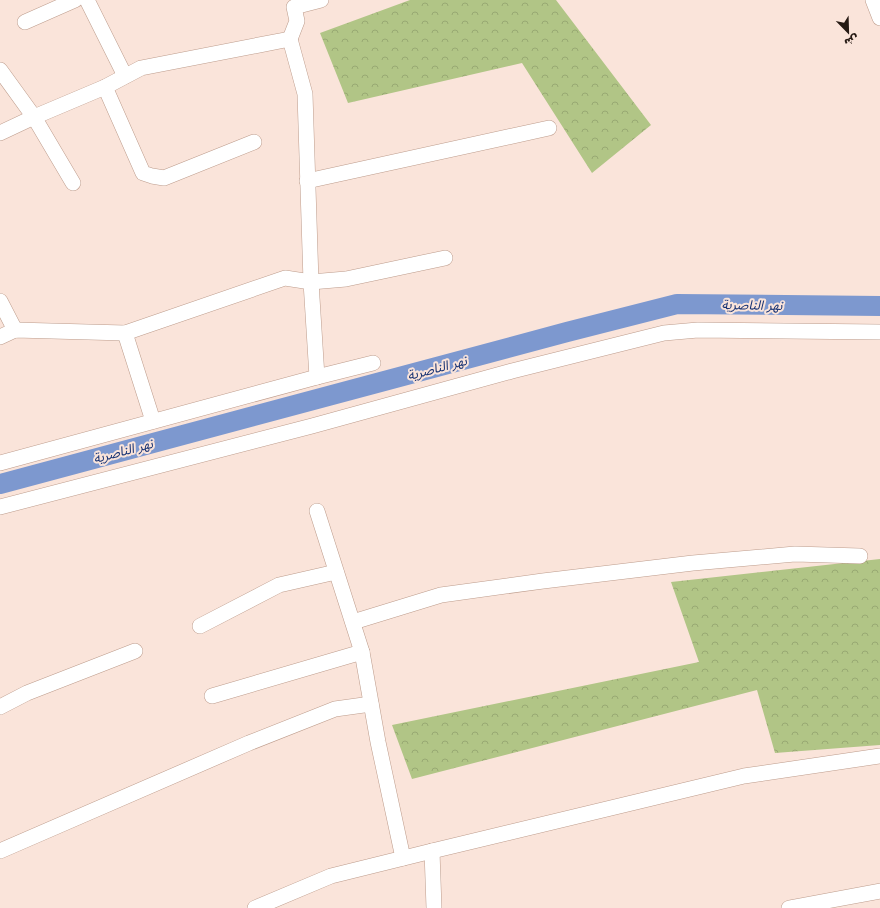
<svg xmlns="http://www.w3.org/2000/svg" width="880" height="908" font-family="'DejaVu Sans','Noto Sans Arabic',sans-serif">
	<style>
		.forest { fill: url(#forest-crowns) }
		.lines { fill: none; stroke-linecap: round; stroke-linejoin: round }
		.canal { stroke: #7d98cf; stroke-width: 20 }
		.street-casing { stroke: #bd9c8c; stroke-width: 16 }
		.street { stroke: #fff; stroke-width: 15 }
		.labels { text-anchor: middle; dominant-baseline: central; stroke-width: 4; stroke-linejoin: round; paint-order: stroke }
		.water-label { font-size: 13px; font-style: italic; fill: #173273; stroke: #fae4da }
	</style>
	<defs>
		<pattern id="forest-crowns" width="20" height="18" patternUnits="userSpaceOnUse"><rect width="20" height="18" fill="#b1c586"/><path d="M2 6a3 3 0 1 1 6 0M12 15a3 3 0 1 1 6 0" fill="none" stroke="#98a973"/></pattern>
	</defs>
	<rect width="100%" height="100%" fill="#fae4da"/>
	<g class="forest">
		<path d="M410,0h146l95,125 -59,48 -70,-110 -174,40 -28,-70z"/>
		<path d="M880,559v186l-105,8 -18,-63 -345,89 -20,-54 307,-63 -28,-80z"/>
	</g>
	<g class="lines">
		<path class="canal" d="M0,484l567,-152 110,-28 203,2"/>
		<g class="street-casing">
			<g id="street">
				<path d="M87,0l38,76"/>
				<path d="M873,0l7,18"/>
				<path d="M25,22l50,-22"/>
				<path d="M290,39l7,-18 -3,-14 27,-7"/>
				<path d="M0,70l34,47 39,66"/>
				<path d="M105,87l38,86 9,3 12,2 90,-36"/>
				<path d="M0,133l34,-16 71,-30 36,-19 149,-29 15,55 6,188 6,95"/>
				<path d="M307,181l242,-53"/>
				<path d="M0,301l15,29"/>
				<path d="M125,333l28,88"/>
				<path d="M0,337l15,-7 110,3 160,-55 26,4 35,-3 99,-21"/>
				<path d="M0,463l317,-86 56,-14"/>
				<path d="M0,507l312,-81 200,-55 152,-38 34,-3 182,2"/>
				<path d="M317,511l45,141 16,90 25,116"/>
				<path d="M353,622l88,-27 102,-14 150,-18 102,-9 65,2"/>
				<path d="M200,626l79,-41 57,-13"/>
				<path d="M212,696l150,-44"/>
				<path d="M0,707l27,-14 108,-42"/>
				<path d="M0,851l249,-108 86,-34 36,-5"/>
				<path d="M432,851l2,57"/>
				<path d="M255,908l76,-32 101,-25 312,-75 136,-20"/>
				<path d="M789,908l91,-17"/>
			</g>
		</g>
		<use href="#street" class="street"/>
	</g>
	<g class="labels">
		<g class="water-label">
			<text transform="translate(752 305) rotate(1)">نهر الناصرية</text>
			<text transform="translate(437 368) rotate(-15)">نهر الناصرية</text>
			<text transform="translate(123 451) rotate(-15)">نهر الناصرية</text>
		</g>
	</g>
	<g transform="translate(848 32) rotate(157)" stroke="#fae4da" stroke-width="3" paint-order="stroke">
	<path d="M0-3L7 15L0 10L-7 15Z" fill="#251913"/>
	<text y="-6" font-size="11" font-weight="bold" text-anchor="middle" fill="#251913">ش</text>
	</g>
</svg>
